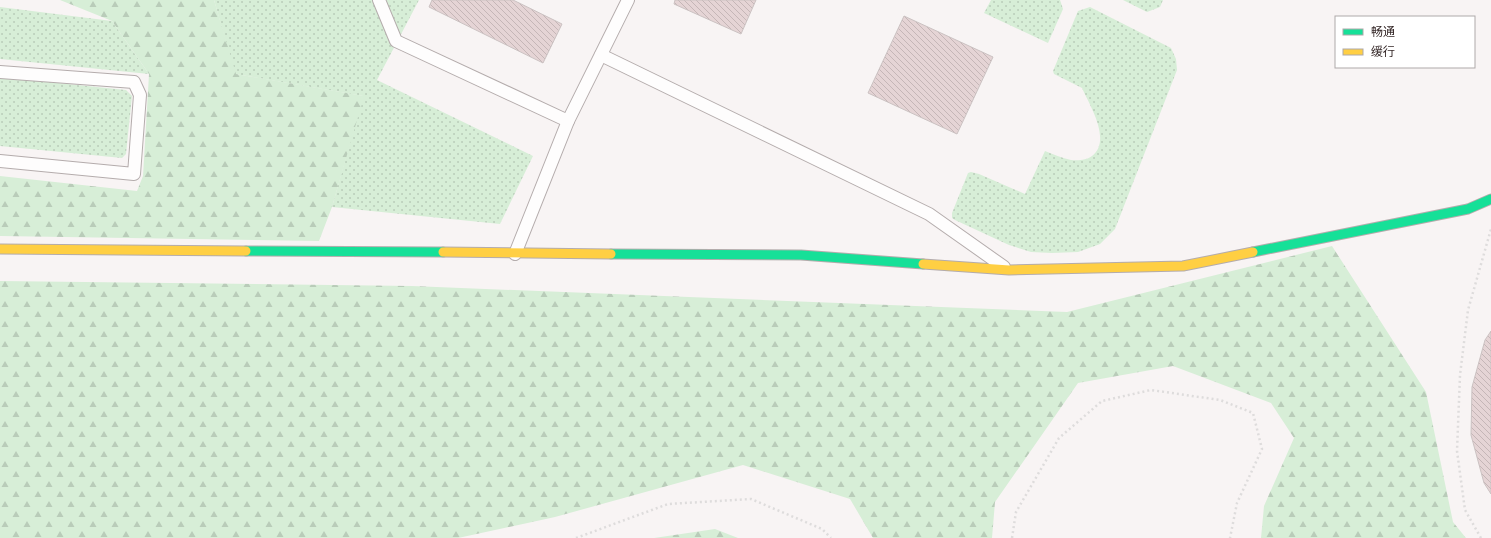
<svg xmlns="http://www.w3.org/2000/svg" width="1491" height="538" font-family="Bitter,'Noto Sans SC',serif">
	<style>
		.grass { fill: url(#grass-dots) }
		.forest { fill: url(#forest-firs) }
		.building { fill: url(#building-back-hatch); stroke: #cbc2c2 }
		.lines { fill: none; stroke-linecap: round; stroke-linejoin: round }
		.lane-casing { stroke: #b4acac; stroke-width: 14 }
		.fast-casing { stroke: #b4acac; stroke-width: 11 }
		.slow-casing { stroke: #b4acac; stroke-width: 11 }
		.path { stroke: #dedcdc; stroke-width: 2.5; stroke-dasharray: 2 3; stroke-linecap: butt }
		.lane { stroke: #fefdfd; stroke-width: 12 }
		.fast { stroke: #16e098; stroke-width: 9 }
		.slow { stroke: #ffcf43; stroke-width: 9 }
	</style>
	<defs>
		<pattern id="grass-dots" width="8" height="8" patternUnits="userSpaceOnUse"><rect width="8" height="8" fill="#d7eed7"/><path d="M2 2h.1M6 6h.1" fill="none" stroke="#b9ccb9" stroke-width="1.8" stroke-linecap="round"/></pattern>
		<pattern id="forest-firs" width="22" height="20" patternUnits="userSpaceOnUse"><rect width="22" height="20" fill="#d7eed7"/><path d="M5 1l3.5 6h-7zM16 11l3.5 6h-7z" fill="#b9ccb9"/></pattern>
		<pattern id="building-back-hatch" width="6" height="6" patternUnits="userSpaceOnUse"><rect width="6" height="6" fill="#e5d4d5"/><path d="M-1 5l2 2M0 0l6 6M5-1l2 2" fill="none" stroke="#c5b6b7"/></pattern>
	</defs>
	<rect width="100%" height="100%" fill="#f8f4f4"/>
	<g class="grass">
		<path d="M214,0h205l-42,80 156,76 -33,68 -168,-17 31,-111 -128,-22z"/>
		<path d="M991,0h69l3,9 -15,34 -64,-30z"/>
		<path d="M1123,0h40l-3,7 -13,5z"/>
		<path d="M0,7l112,14 37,53 -149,-15z"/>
		<path d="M1090,7l81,41 5,11 1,11 -62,159 -15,15 -22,8 -26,1 -21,-1 -22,-7 -54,-25 -3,-2v-5l16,-40 3,-1 8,2 46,20 20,-43c8,3 17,7 26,9 7,1 16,0 21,-4 20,-16 -2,-50 -10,-68l-28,-14 -1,-3 25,-60z"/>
		<path d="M0,77l126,13 6,6 -6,58 -4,4 -122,-12z"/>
	</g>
	<g class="forest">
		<path d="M60,0h154l22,74 128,22 -32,111 -13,34 -319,-5v-60l137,15 6,-15 6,-102 -37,-53z"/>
		<path d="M1332,246l94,146 27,130 13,16h-205l3,-32 30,-68 -23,-35 -98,-37 -95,17 -83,119 -3,36h-119l-23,-39 -107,-34 -188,52 -97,21h-458v-257l412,5 655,26z"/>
		<path d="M715,529l23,9h-84z"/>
	</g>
	<g class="building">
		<path d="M432,0h81l49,24 -19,39 -114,-56z"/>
		<path d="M675,0h81l-15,34 -67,-30z"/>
		<path d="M904,16l89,41 -36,77 -89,-41z"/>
		<path d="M1491,331v163l-7,-11 -13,-48 1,-48 13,-47z"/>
	</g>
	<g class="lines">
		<g class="lane-casing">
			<g id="lane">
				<path d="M379,0l17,41 172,80"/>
				<path d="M601,55l328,159 75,53"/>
				<path d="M0,72l134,10 6,13 -6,79 -134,-13"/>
				<path d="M515,254l53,-133 60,-121"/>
			</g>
		</g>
		<g class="fast-casing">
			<g id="fast">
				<path d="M246,251l197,1"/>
				<path d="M1253,252l215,-43 23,-10"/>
				<path d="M611,254l190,1 122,9"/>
			</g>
		</g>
		<g class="slow-casing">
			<g id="slow">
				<path d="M0,249l246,2"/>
				<path d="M443,252l168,2"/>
				<path d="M923,264l86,6 174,-4 70,-14"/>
			</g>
		</g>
		<g class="path">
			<path d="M576,538l92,-34 83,-5 71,30 9,9"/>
			<path d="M1012,538l4,-26 43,-74 43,-37 49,-11 69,10 33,13 9,36 -25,54 -7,35"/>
			<path d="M1481,538l-16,-28 -8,-59 3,-76 8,-65 23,-81"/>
		</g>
		<use href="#lane" class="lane"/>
		<use href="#fast" class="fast"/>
		<use href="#slow" class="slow"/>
	</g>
	<rect x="1335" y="16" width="140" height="52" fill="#ffffff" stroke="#aea9a9"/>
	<rect x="1343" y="29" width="20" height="6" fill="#16e098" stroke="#aea9a9"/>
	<text x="1371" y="36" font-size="12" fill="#342727">畅通</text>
	<rect x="1343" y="49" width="20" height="6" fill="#ffcf43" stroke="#aea9a9"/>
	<text x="1371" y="56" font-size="12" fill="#342727">缓行</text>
</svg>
